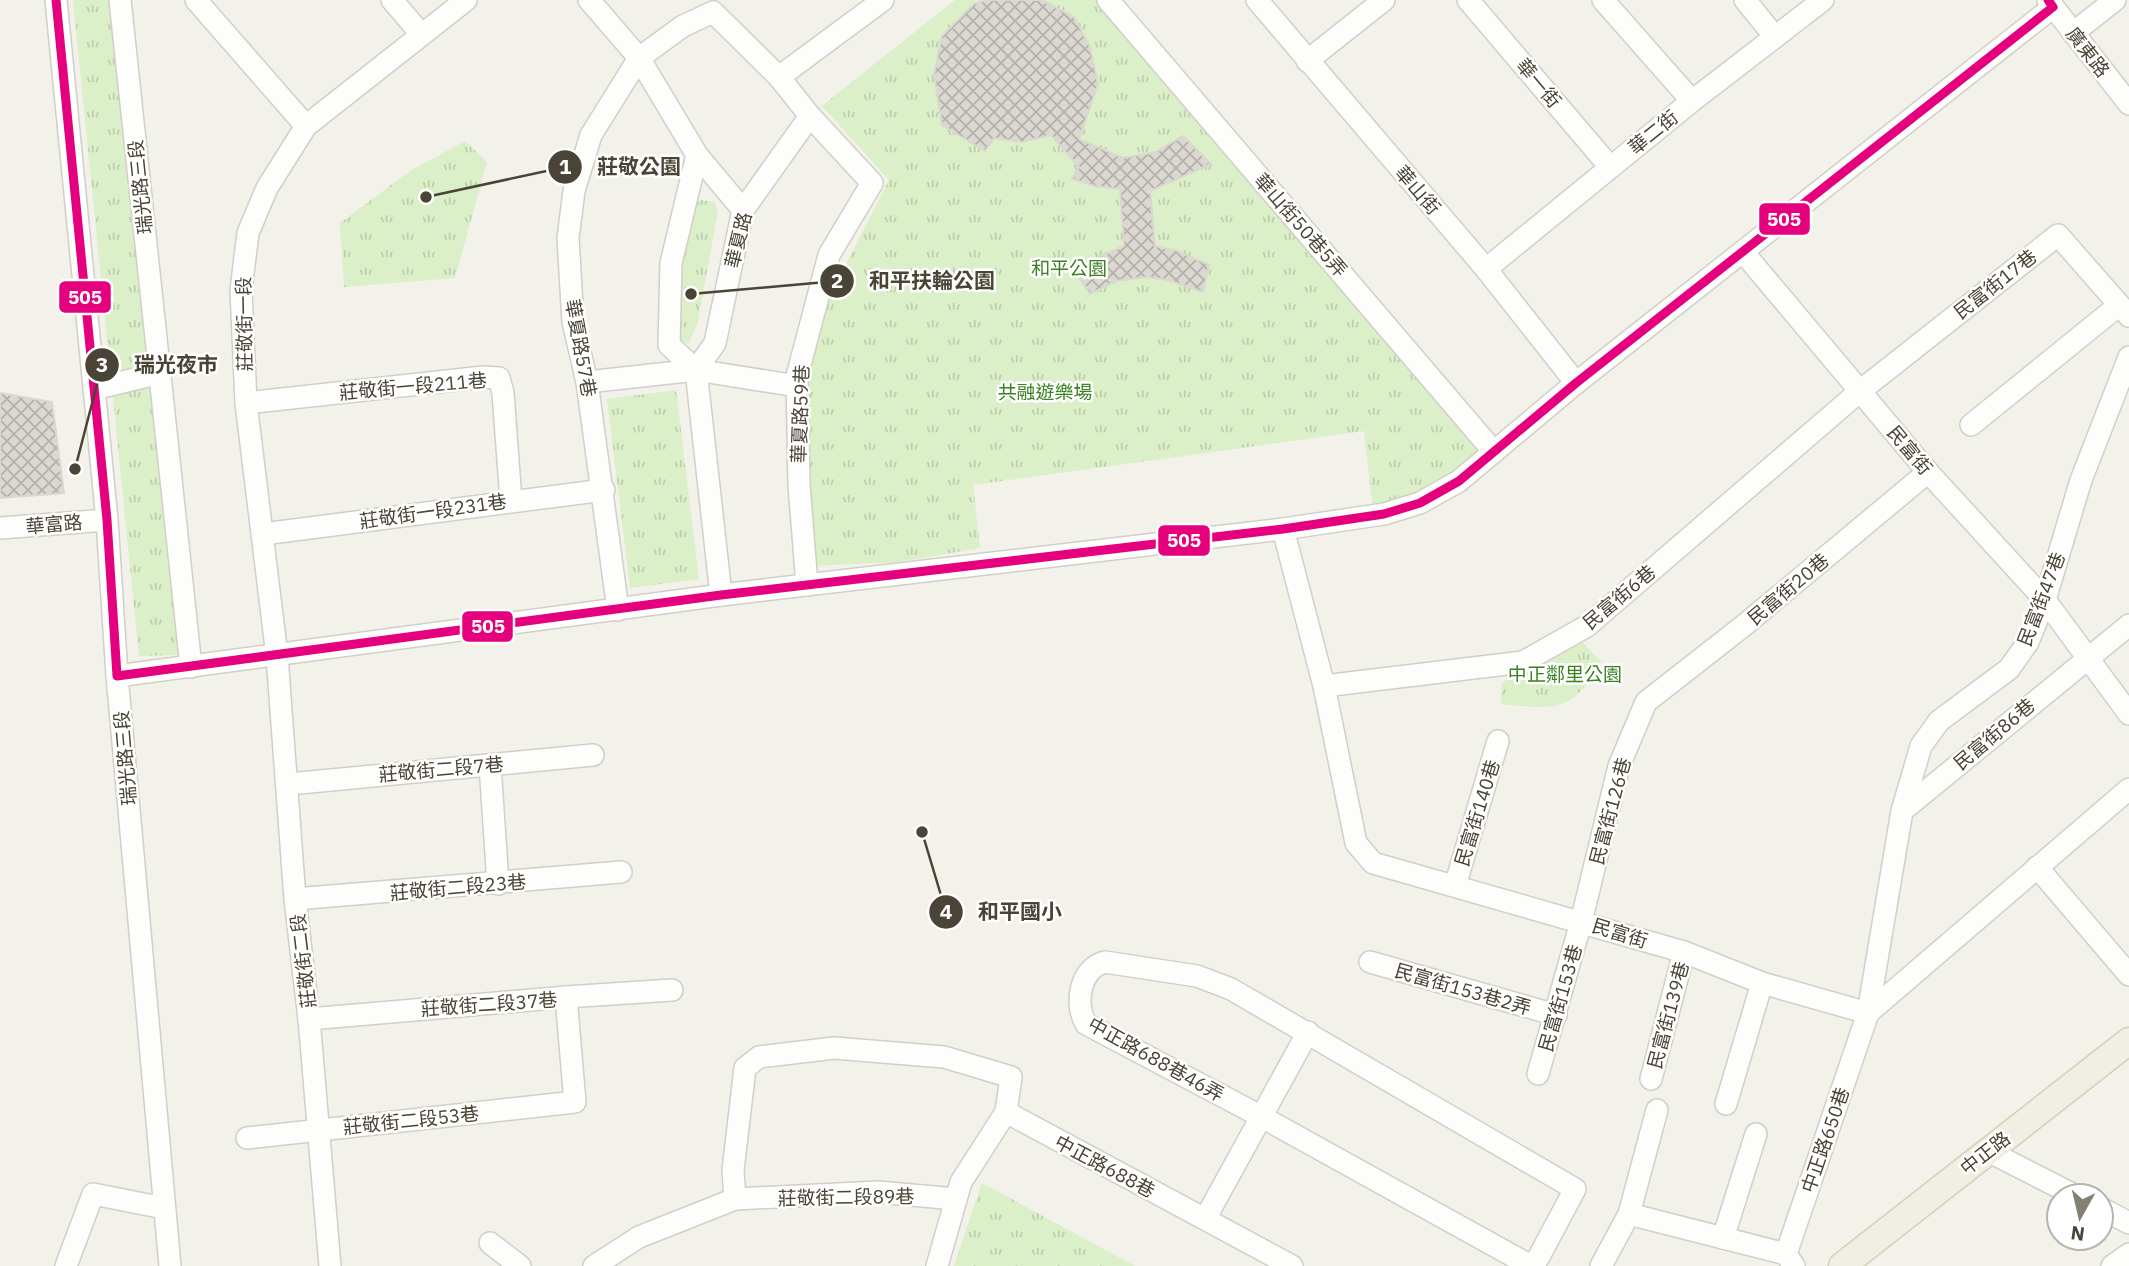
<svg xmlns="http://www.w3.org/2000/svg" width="2129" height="1266" font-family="'IBM Plex Sans','Noto Sans TC',sans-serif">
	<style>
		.grass { fill: url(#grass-tufts) }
		.building { fill: url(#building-cross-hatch); stroke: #dad8d0; stroke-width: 2 }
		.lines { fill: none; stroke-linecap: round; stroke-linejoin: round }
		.minor-casing { stroke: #d0cfc8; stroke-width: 24 }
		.major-casing { stroke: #d6d0b6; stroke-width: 29 }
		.minor { stroke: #fdfdfc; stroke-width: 21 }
		.major { stroke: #f1efe4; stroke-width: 26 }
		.bus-1-casing { stroke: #fff; stroke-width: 14 }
		.bus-1 { stroke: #e5007d; stroke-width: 9 }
		.labels { text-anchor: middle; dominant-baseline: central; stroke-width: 5; stroke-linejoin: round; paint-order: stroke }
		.street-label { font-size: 19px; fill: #494435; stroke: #fff }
		.park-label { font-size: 19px; fill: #3b8122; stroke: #fff }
		.leader { fill: none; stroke: #494435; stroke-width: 2.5 }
		.callout-dot { fill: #494435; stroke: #fff; stroke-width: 2.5 }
		.mark-label { font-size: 21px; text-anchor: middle; font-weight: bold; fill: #fff }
		.callout-label { font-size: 21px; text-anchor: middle; font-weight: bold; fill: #494435; stroke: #fff; stroke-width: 5; stroke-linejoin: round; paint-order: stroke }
		.line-badge { stroke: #fff; stroke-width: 2.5 }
		.badge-label { font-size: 19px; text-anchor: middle; font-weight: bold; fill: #fff }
	</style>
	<defs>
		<pattern id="grass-tufts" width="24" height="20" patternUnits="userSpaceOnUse" patternTransform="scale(1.75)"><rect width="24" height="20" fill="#dbefc8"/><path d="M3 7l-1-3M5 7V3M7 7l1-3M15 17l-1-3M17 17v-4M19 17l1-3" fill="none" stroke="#bdceac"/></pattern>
		<pattern id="building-cross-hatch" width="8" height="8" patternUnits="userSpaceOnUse" patternTransform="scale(1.75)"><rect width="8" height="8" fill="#dad8d1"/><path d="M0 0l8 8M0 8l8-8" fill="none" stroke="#b3b1aa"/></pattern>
	</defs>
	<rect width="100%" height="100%" fill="#f2f1ea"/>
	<g class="grass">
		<path d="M73,0h41l64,655 -39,1z"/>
		<path d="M955,0h148l310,363 72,95 -44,32 -68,20 -9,-79 -391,54 7,63 -81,14 -86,4 -6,-132 1,-63 16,-64 65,-127 -67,-74z"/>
		<path d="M465,141l22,21 -32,116 -111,9 -4,-64 70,-52z"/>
		<path d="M700,200l14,2 4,9 -21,114 -9,19 -7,-4c-7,-46 2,-90 12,-135z"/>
		<path d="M676,390l23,189 -69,9 -23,-189z"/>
		<path d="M1570,636l12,6 19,19c-28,53 -46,48 -100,43l1,-21 15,-10 25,-9z"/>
		<path d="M982,1183l153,83h-181z"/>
	</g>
	<g class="building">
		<path d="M987,0h55l32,17 16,30 8,37 -19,55 44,19 33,-6 27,-16 28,28 -61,27 5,55 23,5 31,14 -6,27 -35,-12 -21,-3 -31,4 -26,13 -17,-26 51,-22 -4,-57 -25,-3 -23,-7 7,-12 -28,-32 -29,7 -28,-4 -9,13 -43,-26 -8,-51 8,-38 32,-32z"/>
		<path d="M0,393l52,9 12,91 -64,5z"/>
	</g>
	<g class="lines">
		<g class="minor-casing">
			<g id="minor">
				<path d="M56,0l51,520 10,156 53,590"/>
				<path d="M120,0l71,667"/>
				<path d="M196,0l110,126"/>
				<path d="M392,0l29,34"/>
				<path d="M589,0l50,58 58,97 46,55"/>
				<path d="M1108,0l386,452"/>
				<path d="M1257,0l229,269 90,114"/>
				<path d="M1468,0l142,167"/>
				<path d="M1603,0l89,101"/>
				<path d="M1745,0l30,37"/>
				<path d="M2048,0l81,104"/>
				<path d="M2073,33l42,-33"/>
				<path d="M1307,61l77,-61"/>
				<path d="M1743,252l185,220 117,128 84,114"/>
				<path d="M1486,269l206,-168 131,-101"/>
				<path d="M696,370l-27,-25 2,-82 26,-108"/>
				<path d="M587,382l109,-12 101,16"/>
				<path d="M94,389l66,-16"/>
				<path d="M246,403l237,-26 16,1 4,15 8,108"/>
				<path d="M1971,425l147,-119"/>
				<path d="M0,528l107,-8"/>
				<path d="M1283,529l41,157 32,157 17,20 311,89 78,31 106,30"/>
				<path d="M263,534l341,-44"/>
				<path d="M807,585l-8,-100 -2,-109 32,-121 43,-72 -62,-67 -31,-39 104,-77"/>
				<path d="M721,595l-25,-225 19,-27 28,-133 67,-94"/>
				<path d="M618,610l-31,-228 -14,-60 -5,-84 6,-47 17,-56 48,-77 44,-32 30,-14 66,65"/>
				<path d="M117,676l604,-81 562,-66 101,-15 36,-11 39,-22 117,-98 477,-376"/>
				<path d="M1324,686l199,-24 64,-36 273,-235 198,-156 71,81"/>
				<path d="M490,765l8,119"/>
				<path d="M289,784l304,-29"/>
				<path d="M1902,811l227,-186"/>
				<path d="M2037,867l92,108"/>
				<path d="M1455,886l43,-145"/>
				<path d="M295,899l326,-27"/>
				<path d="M1370,962l186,53"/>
				<path d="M566,997l106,-7"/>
				<path d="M1868,1013l261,-224"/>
				<path d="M1538,1074l43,-152 38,-156 27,-64 96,-75 186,-155"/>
				<path d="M1651,1079l33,-127"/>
				<path d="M1726,1104l36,-121"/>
				<path d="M1006,1112l286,154"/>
				<path d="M247,1138l328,-36 -9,-105 -257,22"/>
				<path d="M1988,1151l88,45"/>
				<path d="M735,1199l-2,-29 12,-102 14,-11 75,-9 110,9 67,20 -5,35 -45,70 -24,84"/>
				<path d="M2101,1208l28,15"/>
				<path d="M1629,1214l157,40"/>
				<path d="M1205,1219l103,-187"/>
				<path d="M1723,1238l33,-104"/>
				<path d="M490,1243l30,23"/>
				<path d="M66,1266l27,-72 71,14"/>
				<path d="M330,1266l-21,-247 -14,-120 -18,-243 -31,-253 -5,-113 7,-57 19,-45 39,-62 160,-126"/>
				<path d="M594,1266l45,-29 96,-38 143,-7 78,7"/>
				<path d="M1531,1266l-269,-149 -176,-93c-12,-20 -6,-56 19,-62l92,14 34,13 344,200 -41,77"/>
				<path d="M1601,1266l28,-52 28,-104"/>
				<path d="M1794,1266l-8,-12 82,-241 34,-202 19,-65 18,-25 70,-52 19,-27 17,-42 36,-120 48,-123"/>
				<path d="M2112,1266l17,-12"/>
			</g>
		</g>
		<g class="major-casing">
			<path id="major" d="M1842,1266l287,-225"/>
		</g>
		<use href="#minor" class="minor"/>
		<use href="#major" class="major"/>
		<g class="bus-1-casing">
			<path id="bus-1" d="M56,0l51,520 10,156 604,-81 562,-66 101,-15 36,-11 39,-22 117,-98 477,-376 -5,-7"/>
		</g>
		<use href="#bus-1" class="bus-1"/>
	</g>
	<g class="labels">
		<g class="street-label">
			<text transform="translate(2088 52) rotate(52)">廣東路</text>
			<text transform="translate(1539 83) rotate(50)">華一街</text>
			<text transform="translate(1653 132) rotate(-39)">華二街</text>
			<text transform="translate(140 187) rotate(-96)">瑞光路三段</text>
			<text transform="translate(1418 190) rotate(49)">華山街</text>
			<text transform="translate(1301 225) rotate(49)">華山街50巷5弄</text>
			<text transform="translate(738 240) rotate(-76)">華夏路</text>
			<text transform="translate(1995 284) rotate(-38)">民富街17巷</text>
			<text transform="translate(244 324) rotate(-91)">莊敬街一段</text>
			<text transform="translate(581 348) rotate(80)">華夏路57巷</text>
			<text transform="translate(413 386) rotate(-5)">莊敬街一段211巷</text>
			<text transform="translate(800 414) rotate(-88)">華夏路59巷</text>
			<text transform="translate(1910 450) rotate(50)">民富街</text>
			<text transform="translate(433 511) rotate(-8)">莊敬街一段231巷</text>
			<text transform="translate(54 524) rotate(-5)">華富路</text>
			<text transform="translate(1788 589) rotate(-40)">民富街20巷</text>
			<text transform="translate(1619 597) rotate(-40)">民富街6巷</text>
			<text transform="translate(2041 599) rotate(-69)">民富街47巷</text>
			<text transform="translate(1994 734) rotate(-40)">民富街86巷</text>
			<text transform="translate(125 758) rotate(-95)">瑞光路三段</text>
			<text transform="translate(441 769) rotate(-5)">莊敬街二段7巷</text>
			<text transform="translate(1610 811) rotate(-75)">民富街126巷</text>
			<text transform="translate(1477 813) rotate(-73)">民富街140巷</text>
			<text transform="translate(458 887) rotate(-5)">莊敬街二段23巷</text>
			<text transform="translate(1620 933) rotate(17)">民富街</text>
			<text transform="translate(303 961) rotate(-97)">莊敬街二段</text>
			<text transform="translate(1463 989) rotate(16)">民富街153巷2弄</text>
			<text transform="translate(1560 998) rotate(-74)">民富街153巷</text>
			<text transform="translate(489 1004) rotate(-4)">莊敬街二段37巷</text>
			<text transform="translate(1668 1015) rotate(-75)">民富街139巷</text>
			<text transform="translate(1156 1059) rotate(29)">中正路688巷46弄</text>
			<text transform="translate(411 1120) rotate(-6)">莊敬街二段53巷</text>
			<text transform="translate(1825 1140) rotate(-71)">中正路650巷</text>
			<text transform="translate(1985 1153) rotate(-38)">中正路</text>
			<text transform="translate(1105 1166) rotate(28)">中正路688巷</text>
			<text transform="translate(846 1197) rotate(-1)">莊敬街二段89巷</text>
		</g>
		<g class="park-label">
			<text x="1069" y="268">和平公園</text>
			<text x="1045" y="392">共融遊樂場</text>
			<text x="1565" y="674">中正鄰里公園</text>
		</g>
	</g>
	<path class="leader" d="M426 197L565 167M691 294L837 281M75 469L102 365M922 832L946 912"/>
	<g class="callout-dot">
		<circle cx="426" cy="197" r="7"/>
		<circle cx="691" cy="294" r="7"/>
		<circle cx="75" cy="469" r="7"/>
		<circle cx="922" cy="832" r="7"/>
		<circle cx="565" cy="167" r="18"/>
		<circle cx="837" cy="281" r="18"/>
		<circle cx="102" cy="365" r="18"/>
		<circle cx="946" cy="912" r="18"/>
	</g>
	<g class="mark-label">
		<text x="565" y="174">1</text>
		<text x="837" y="288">2</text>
		<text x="102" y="372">3</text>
		<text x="946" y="919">4</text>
	</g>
	<g class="callout-label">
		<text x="639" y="174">莊敬公園</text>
		<text x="932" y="288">和平扶輪公園</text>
		<text x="176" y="372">瑞光夜市</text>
		<text x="1020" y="919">和平國小</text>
	</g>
	<g class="line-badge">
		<rect x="1758" y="202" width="53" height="34" rx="7" fill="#e5007d"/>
		<rect x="58" y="280" width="54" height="34" rx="7" fill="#e5007d"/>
		<rect x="1157" y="524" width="54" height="33" rx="7" fill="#e5007d"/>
		<rect x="461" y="610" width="53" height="33" rx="7" fill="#e5007d"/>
	</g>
	<g class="badge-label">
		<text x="1784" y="226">505</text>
		<text x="85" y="304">505</text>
		<text x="1184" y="547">505</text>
		<text x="488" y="633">505</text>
	</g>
	<g transform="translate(2080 1217) rotate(188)"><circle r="33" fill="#ffffff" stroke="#b6b4ae" stroke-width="2"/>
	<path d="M0-5L12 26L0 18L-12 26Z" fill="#848174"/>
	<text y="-10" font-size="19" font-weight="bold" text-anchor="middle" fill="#494435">N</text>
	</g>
</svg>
